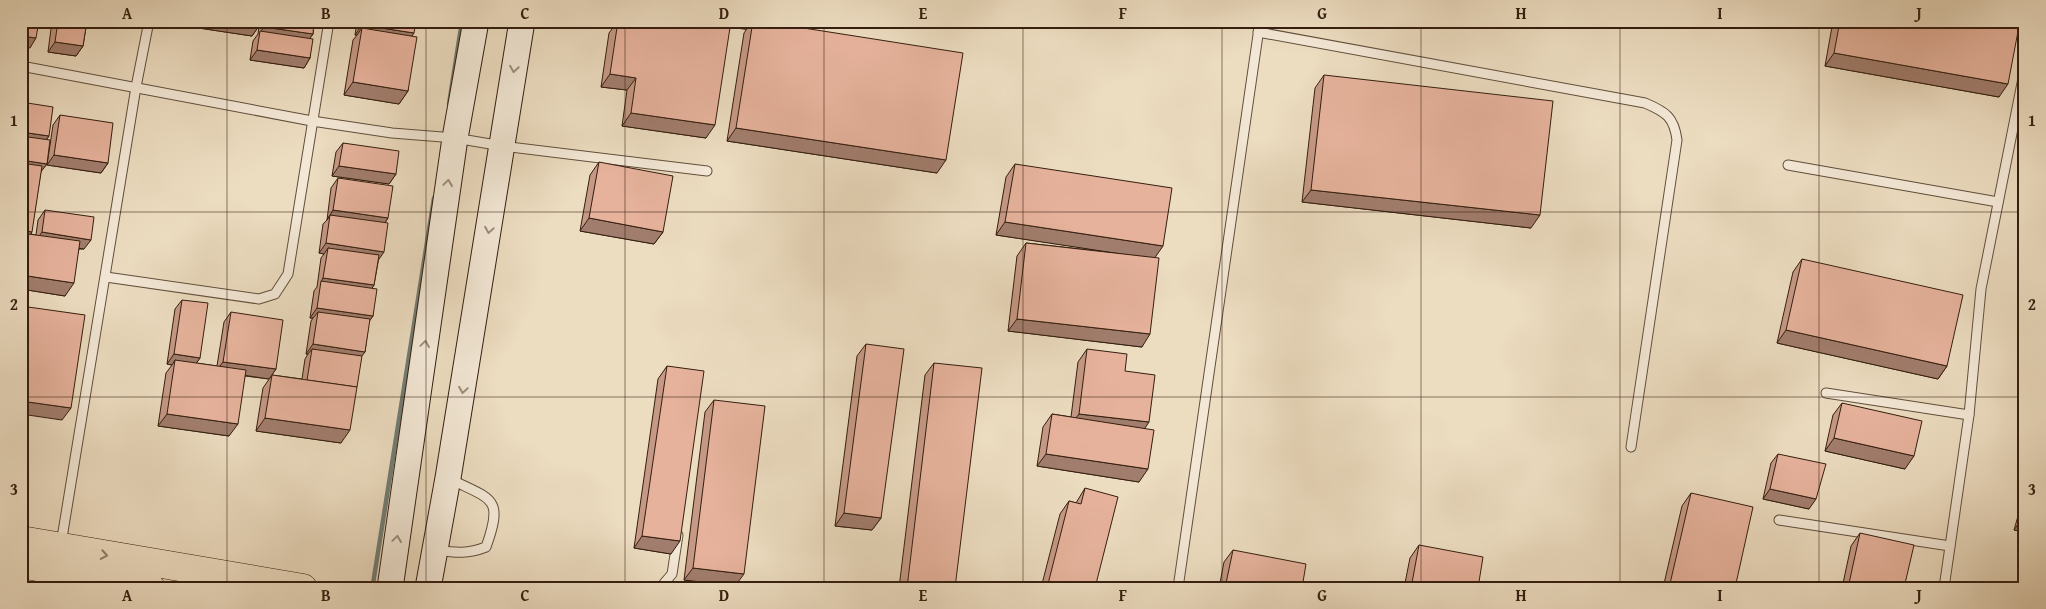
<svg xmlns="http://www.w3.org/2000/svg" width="2046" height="609" font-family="'Gentium Book Plus',serif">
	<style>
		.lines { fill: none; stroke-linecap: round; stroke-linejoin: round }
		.stream { stroke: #717c73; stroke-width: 4.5 }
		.lane-casing { stroke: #624e3b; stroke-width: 11 }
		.secondary-casing { stroke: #341e0f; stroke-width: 27 }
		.highway-casing { stroke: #341e0f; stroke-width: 29 }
		.lane { stroke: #f3e8d6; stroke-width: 9 }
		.secondary { stroke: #f3e8d6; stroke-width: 25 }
		.highway { stroke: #ecdcc0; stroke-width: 28 }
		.wall { fill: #c69986; stroke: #341e0f }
		.shaded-wall { fill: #a17d6d; stroke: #341e0f }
		.building { fill: #e6b29c; stroke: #341e0f }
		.oneway { stroke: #9d8d7c }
		.oneway2 { stroke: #907d68 }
		.grid { fill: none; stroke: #341e0f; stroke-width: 1; stroke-opacity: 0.55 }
		.neatline { fill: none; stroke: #341e0f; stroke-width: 2 }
		.grid-label { font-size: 16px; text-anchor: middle; font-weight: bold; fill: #341e0f }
	</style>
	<rect width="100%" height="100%" fill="#ecdcc0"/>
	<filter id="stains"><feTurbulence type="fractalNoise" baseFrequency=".004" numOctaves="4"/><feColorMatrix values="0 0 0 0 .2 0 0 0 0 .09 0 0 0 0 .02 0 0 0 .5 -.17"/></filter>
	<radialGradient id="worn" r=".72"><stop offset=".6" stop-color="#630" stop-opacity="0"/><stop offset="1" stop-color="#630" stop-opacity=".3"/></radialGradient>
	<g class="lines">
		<g class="stream">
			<path d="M449,104l13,-83"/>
			<path d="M373,584l61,-386"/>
		</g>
		<g class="lane-casing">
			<g id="lane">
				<path d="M728,21l31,6"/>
				<path d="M1258,32l387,71c21,9 29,14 32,37l-46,307"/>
				<path d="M21,66l291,55 80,12 63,5 47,8 205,25"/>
				<path d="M1788,165l210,37"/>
				<path d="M106,277l153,22 16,-5 13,-20 41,-253"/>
				<path d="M1826,393l143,22"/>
				<path d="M1779,520l171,26"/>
				<path d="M61,544l75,-457 13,-66"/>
				<path d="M438,550c18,3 30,4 48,-3 18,-50 6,-47 -36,-68"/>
				<path d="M660,588l12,-14 6,-39"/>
				<path d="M1178,588l82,-567"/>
				<path d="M1944,588l25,-173 12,-126 44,-221"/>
			</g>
		</g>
		<g class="secondary-casing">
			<g id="secondary">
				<path d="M390,588l65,-450 21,-117"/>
				<path d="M428,588l20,-110 74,-457"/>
			</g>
		</g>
		<g class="highway-casing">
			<g id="highway">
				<path d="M21,540l282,48"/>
				<path d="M21,564l130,24"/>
			</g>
		</g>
		<use href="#lane" class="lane"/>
		<use href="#secondary" class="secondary"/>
		<use href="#highway" class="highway"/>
	</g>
	<g class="wall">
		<path d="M52,21h35l-4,25 -7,10 -28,-4z"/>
		<path d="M193,21h121l-1,13 -3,4v20l-6,10 -54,-8 3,-19 5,-7 1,-8 -7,10 -60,-9z"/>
		<path d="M357,21h59l-4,15 -4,55 -9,13 -55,-9 9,-55 4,-5h-2z"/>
		<path d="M618,21l23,3 1,-3h89l-25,117 -84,-12 5,-36 -26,-3 8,-54z"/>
		<path d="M752,21h7l178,152 -210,-32 17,-108z"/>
		<path d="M1833,21h187l-21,76 -174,-31z"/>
		<path d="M1324,75l207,153 -229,-26 13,-114z"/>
		<path d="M21,102l28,34 -3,4 1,24 -6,7 -10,63 5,1 2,-15 7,-10 39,39h-5l-14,47 -44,-7z"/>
		<path d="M60,115l48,48 -7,10 -54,-8 6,-40z"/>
		<path d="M343,143l53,31 -7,10 -57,-8 4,-24z"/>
		<path d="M599,162l64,70 -9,12 -74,-13 10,-56z"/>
		<path d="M1015,164l139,94 -12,89 -134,-16 9,-75 9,-13 100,11 -130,-19 10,-58z"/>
		<path d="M338,178l50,40 -3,5 -11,62 -2,3 1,28 -4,5 -4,31 -4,4 -5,31 -15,56 -85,-12 7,-43 9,-13 30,4 3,-20 3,-5h-2l5,-33 2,-3h-3l4,-27 3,-4 4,-29 3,-4 -5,-1 4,-29 4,-4 4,-32z"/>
		<path d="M1802,259l145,107 -9,13 -161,-36 16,-71z"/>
		<path d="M182,300l18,58 -4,5 21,3 7,-44 7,-10 45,57 -7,10 -24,-3 -16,60 -71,-10 8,-53 6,-8 -5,-1 8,-55z"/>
		<path d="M866,344l15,174 -9,12 -37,-4 22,-170z"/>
		<path d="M1087,349l58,79 -6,54 -102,-16 6,-39 9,-13 19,3 7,-55z"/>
		<path d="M934,363l21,225h-56l26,-213z"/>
		<path d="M667,366l4,188 -37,-6 24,-169z"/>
		<path d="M714,400l21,186 -51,-6 21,-168z"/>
		<path d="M1842,403l63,66 -80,-18 8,-36z"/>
		<path d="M1778,454l31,55 -46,-10 8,-36z"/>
		<path d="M1085,488l10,100h-54l19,-74 9,-13 7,2z"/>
		<path d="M1691,493l44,95h-72l19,-82z"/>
		<path d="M2025,506v26l-11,-2 4,-14z"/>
		<path d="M1860,533l44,55h-62l9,-42z"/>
		<path d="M1419,545l59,43h-74l6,-30z"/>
		<path d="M1233,550l69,38h-83l5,-26z"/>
	</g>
	<g class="shaded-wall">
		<path d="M197,21h28l34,5 -7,10 -60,-9z"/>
		<path d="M362,25l52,8 -7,10 -45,-15 -5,7h-2z"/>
		<path d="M264,27l49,7 -7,10 -47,-10z"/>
		<path d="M21,36l15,2 -6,10 -9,-1z"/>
		<path d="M55,42l28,4 -7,10 -28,-4z"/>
		<path d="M257,50l53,8 -6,10 -54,-8z"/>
		<path d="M1834,53l174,31 -9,13 -174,-31z"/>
		<path d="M610,74l26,4 -9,12 -26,-3z"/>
		<path d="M353,82l55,9 -9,13 -55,-9z"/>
		<path d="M631,113l84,12 -9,13 -84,-12z"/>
		<path d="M736,128l210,32 -9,13 -210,-32z"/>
		<path d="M21,132l28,4 -7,10 -21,-3z"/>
		<path d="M54,155l54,8 -7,10 -54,-8z"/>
		<path d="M21,160l26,4 -7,9 -19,-2z"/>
		<path d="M339,166l57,8 -7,10 -57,-8z"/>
		<path d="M1311,190l229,25 -9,13 -229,-26z"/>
		<path d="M333,210l55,8 -6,9 -52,-12 -3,5z"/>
		<path d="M589,218l74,14 -9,12 -74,-13z"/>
		<path d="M1005,222l158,24 -9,13 -158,-24z"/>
		<path d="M21,230l11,2 -8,12h-3z"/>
		<path d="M42,232l49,8 -7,9 -49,-7z"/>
		<path d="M326,243l58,9 -7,10 -49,-14 -4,6 -5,-1z"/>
		<path d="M21,275l53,8 -9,13 -44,-7z"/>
		<path d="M323,278l51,7 -6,10 -47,-13z"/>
		<path d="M317,308l56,8 -7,10 -48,-14 -5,6h-3z"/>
		<path d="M1017,319l133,15 -8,13 -134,-16z"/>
		<path d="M1786,330l161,36 -9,13 -161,-36z"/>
		<path d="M313,344l52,8 -7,9 -46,-12 -4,5h-2z"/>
		<path d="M174,354l26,4 -7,10 -18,-8 -3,5 -5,-1z"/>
		<path d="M223,362l53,7 -7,10 -53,-8z"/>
		<path d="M21,401l50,7 -9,12 -41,-6z"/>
		<path d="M167,414l71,10 -9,12 -71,-10z"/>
		<path d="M1079,414l70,8 -8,12 -71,-8z"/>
		<path d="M265,418l85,12 -9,13 -85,-12z"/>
		<path d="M1834,438l80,18 -9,13 -80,-18z"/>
		<path d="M1046,454l102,15 -9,13 -102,-16z"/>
		<path d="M1770,489l46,10 -7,10 -46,-10z"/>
		<path d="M844,513l37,5 -9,12 -37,-4z"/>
		<path d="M2021,520l4,1v11l-11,-2z"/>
		<path d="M642,536l38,5 -9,13 -37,-6z"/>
		<path d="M693,568l51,6 -9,12 -51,-6z"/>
	</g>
	<g class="building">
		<path d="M21,21h18l-3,17 -15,-2z"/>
		<path d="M58,21h29l-4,25 -28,-4z"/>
		<path d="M225,21h35l-1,5z"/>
		<path d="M265,21h49l-1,13 -49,-7z"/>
		<path d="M362,21h54l-2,12 -52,-8z"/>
		<path d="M618,21l30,4 1,-4h82l-16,104 -84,-12 5,-35 -26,-4z"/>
		<path d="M753,21h6l204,32 -17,107 -210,-32z"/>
		<path d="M1840,21h180l-12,63 -174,-31z"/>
		<path d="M362,28l55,9 -9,54 -55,-9z"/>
		<path d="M260,31l53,8 -3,19 -53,-8z"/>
		<path d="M1324,75l229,26 -13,114 -229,-25z"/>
		<path d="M21,102l32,5 -4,29 -28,-4z"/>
		<path d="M60,115l53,8 -5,40 -54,-8z"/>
		<path d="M21,136l29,4 -3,24 -26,-4z"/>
		<path d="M343,143l56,8 -3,23 -57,-8z"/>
		<path d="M599,162l74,14 -10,56 -74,-14z"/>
		<path d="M21,163l21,3 -10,66 -11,-2z"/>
		<path d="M1015,164l157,24 -9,58 -158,-24z"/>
		<path d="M338,178l55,8 -5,32 -55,-8z"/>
		<path d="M45,210l49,7 -3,23 -49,-8z"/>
		<path d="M330,215l58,8 -4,29 -58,-9z"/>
		<path d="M21,233l59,8 -6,42 -53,-8z"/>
		<path d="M1026,243l133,15 -9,76 -133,-15z"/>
		<path d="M328,248l51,7 -5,30 -51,-7z"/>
		<path d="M1802,259l161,36 -16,71 -161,-36z"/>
		<path d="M321,281l56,8 -4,27 -56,-8z"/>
		<path d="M182,300l26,3 -8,55 -26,-4z"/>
		<path d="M21,306l64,9 -14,93 -50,-7z"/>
		<path d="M231,312l52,8 -7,49 -53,-7z"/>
		<path d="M318,312l52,7 -5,33 -52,-8z"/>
		<path d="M866,344l38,5 -23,169 -37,-5z"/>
		<path d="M312,349l50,7 -5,31 -50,-7z"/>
		<path d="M1087,349l40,5 -2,17 30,4 -6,47 -70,-8z"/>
		<path d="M175,360l71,10 -8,54 -71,-10z"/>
		<path d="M934,363l48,5 -27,220h-48z"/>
		<path d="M667,366l37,5 -24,170 -38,-5z"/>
		<path d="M272,375l85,12 -7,43 -85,-12z"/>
		<path d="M714,400l51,6 -21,168 -51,-6z"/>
		<path d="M1842,403l80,18 -8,35 -80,-18z"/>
		<path d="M1052,414l102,16 -6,39 -102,-15z"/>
		<path d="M1778,454l48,10 -10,35 -46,-10z"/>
		<path d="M1085,488l33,9 -23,91h-48l22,-87 12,3z"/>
		<path d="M1691,493l62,14 -18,81h-66z"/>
		<path d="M2025,506v15l-4,-1z"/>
		<path d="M1860,533l54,12 -10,43h-56z"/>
		<path d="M1419,545l64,12 -5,31h-67z"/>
		<path d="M1233,550l73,14 -4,24h-77z"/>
	</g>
	<defs><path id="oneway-chevron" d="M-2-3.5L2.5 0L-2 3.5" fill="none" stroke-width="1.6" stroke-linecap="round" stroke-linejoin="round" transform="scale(1.25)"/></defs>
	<g class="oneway">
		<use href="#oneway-chevron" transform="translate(514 69) rotate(99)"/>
		<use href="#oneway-chevron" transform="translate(448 183) rotate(-82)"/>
		<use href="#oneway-chevron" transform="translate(489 230) rotate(99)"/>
		<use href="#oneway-chevron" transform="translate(425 344) rotate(-82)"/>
		<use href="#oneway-chevron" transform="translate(463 390) rotate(99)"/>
		<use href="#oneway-chevron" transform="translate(397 539) rotate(-82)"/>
	</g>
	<use class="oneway2" href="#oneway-chevron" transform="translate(104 555) rotate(10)"/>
	<path class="grid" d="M227,21v567M426,21v567M625,21v567M824,21v567M1023,21v567M1222,21v567M1421,21v567M1620,21v567M1819,21v567M21,212h2004M21,397h2004"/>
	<rect width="2046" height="609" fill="none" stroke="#ecdcc0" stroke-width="55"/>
	<rect x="28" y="28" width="1990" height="554" class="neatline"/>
	<g class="grid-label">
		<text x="127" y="19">A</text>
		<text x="326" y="19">B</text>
		<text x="525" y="19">C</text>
		<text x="724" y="19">D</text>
		<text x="923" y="19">E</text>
		<text x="1123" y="19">F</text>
		<text x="1322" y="19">G</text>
		<text x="1521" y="19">H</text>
		<text x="1720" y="19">I</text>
		<text x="1919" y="19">J</text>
		<text x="14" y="126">1</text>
		<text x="2032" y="126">1</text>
		<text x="14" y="310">2</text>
		<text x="2032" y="310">2</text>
		<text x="14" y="495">3</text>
		<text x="2032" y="495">3</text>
		<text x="127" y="601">A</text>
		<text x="326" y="601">B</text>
		<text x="525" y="601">C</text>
		<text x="724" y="601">D</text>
		<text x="923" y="601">E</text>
		<text x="1123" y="601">F</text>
		<text x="1322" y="601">G</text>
		<text x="1521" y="601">H</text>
		<text x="1720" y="601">I</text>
		<text x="1919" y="601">J</text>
	</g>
	<rect width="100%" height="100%" filter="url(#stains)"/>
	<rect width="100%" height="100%" fill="url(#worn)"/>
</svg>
